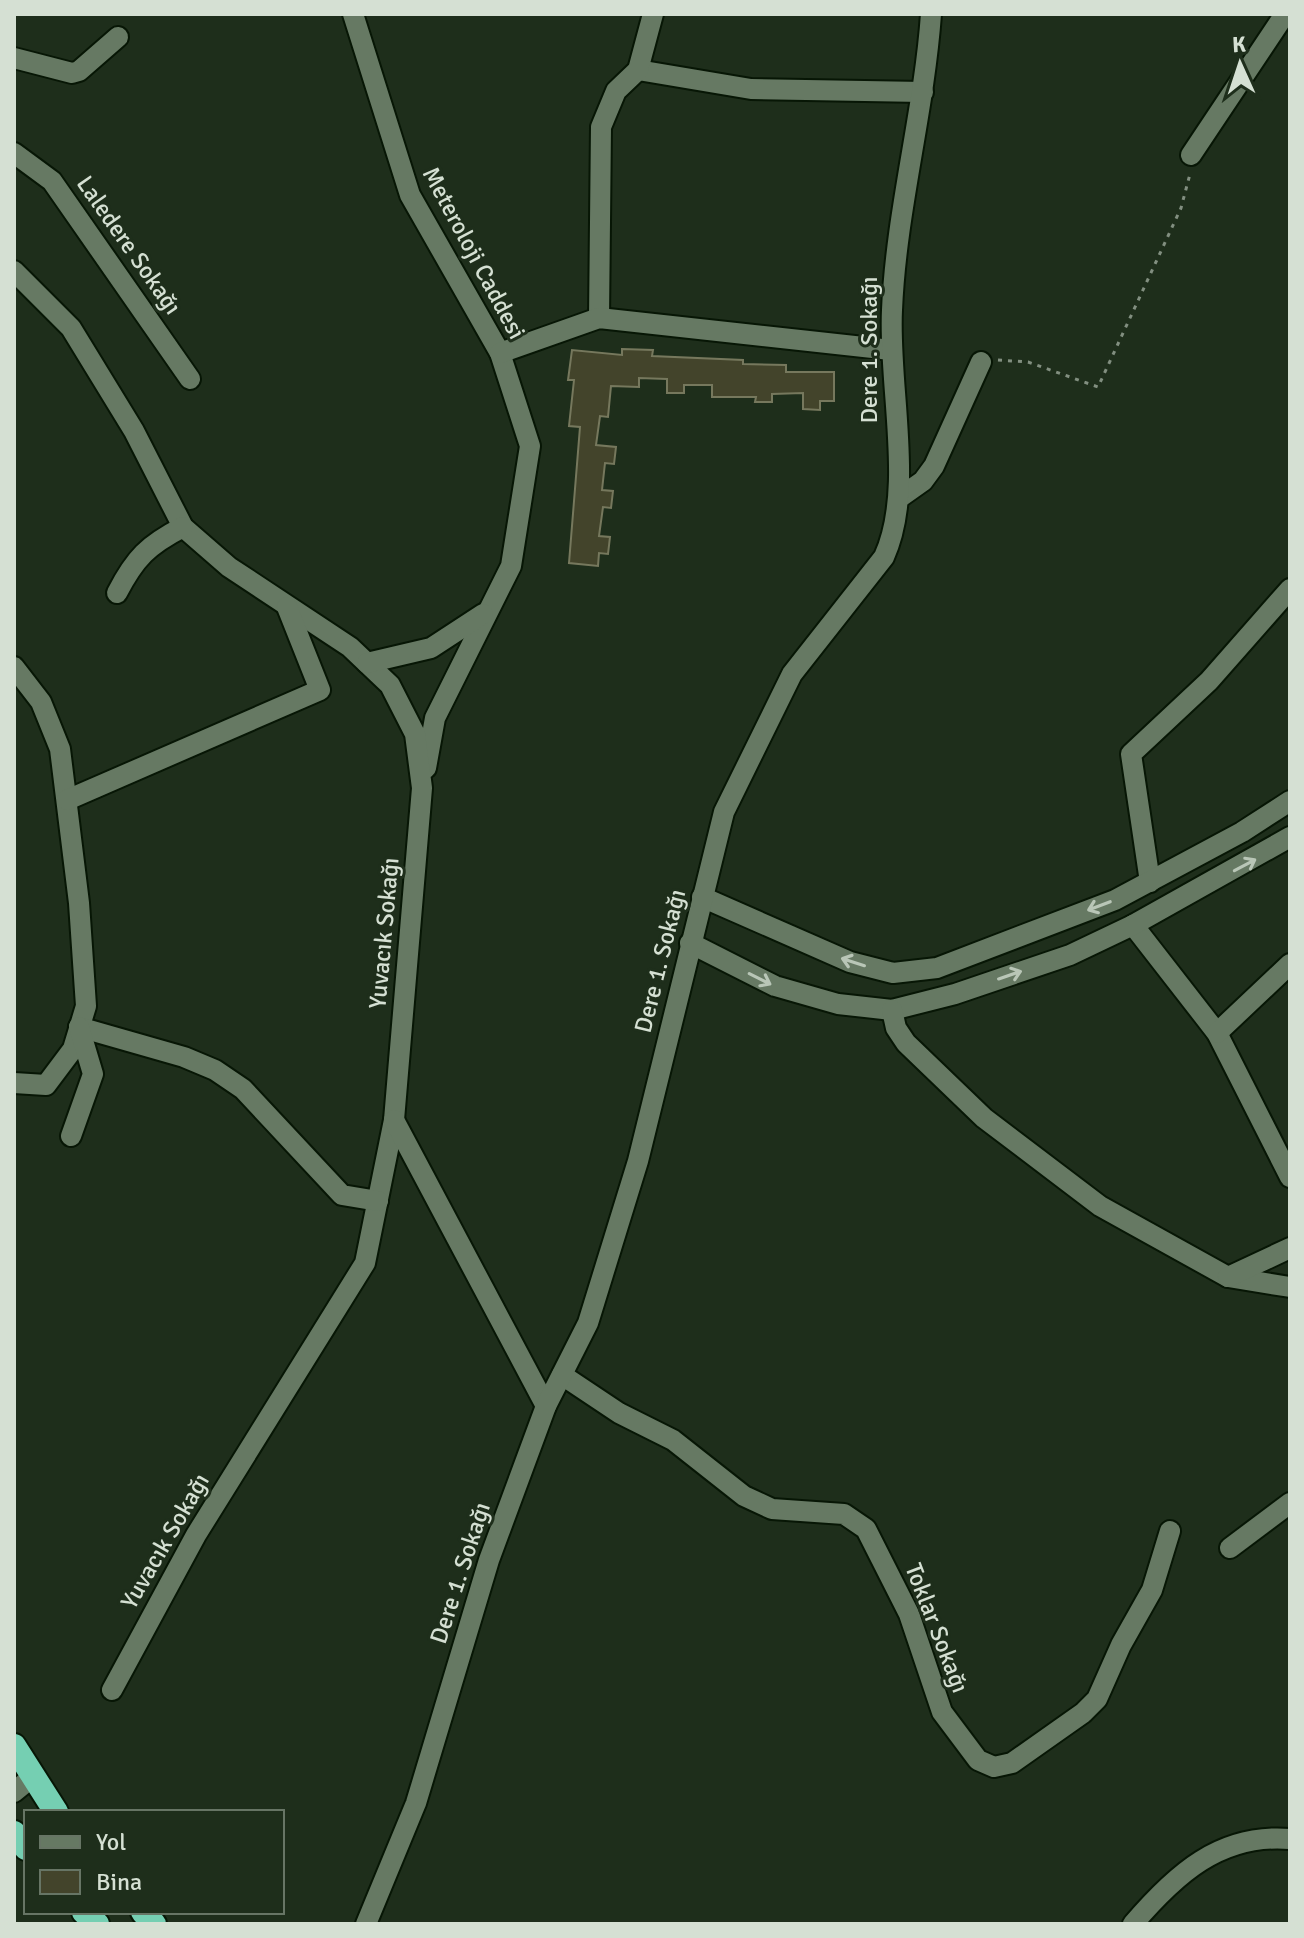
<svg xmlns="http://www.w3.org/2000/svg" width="1304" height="1938" font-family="Signika,sans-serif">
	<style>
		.building { fill: #43442b; stroke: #76785d; stroke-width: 2 }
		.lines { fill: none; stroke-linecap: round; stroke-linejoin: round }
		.minor-casing { stroke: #071605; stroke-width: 24 }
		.highway-casing { stroke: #071605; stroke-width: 28 }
		.path { stroke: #828f80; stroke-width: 3; stroke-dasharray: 4 6; stroke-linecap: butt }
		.minor { stroke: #667963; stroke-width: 20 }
		.highway { stroke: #75cfb2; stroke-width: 24 }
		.oneway { stroke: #b9c6b7 }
		.labels { text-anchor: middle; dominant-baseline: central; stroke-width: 6; stroke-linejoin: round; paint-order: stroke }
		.street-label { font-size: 24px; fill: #d5e0d3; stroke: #1e2e1b }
	</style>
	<rect width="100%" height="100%" fill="#1e2e1b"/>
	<path class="building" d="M622,349l31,1 -1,6 91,4v4l43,1v7h48v29h-14v9l-17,-1v-16l-31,1v8h-17l1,-5h-44v-12h-28v8h-17v-14l-28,-1v9l-28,-1 -3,31 -8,-1 -4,29 20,2 -2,17 -9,-1 -3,27 11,1 -2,17 -8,-1 -4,29 11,1 -2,17 -9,-1 -1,13 -29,-3 11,-136 -11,-1 5,-46h-6l4,-30 50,5z"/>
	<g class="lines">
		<g class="minor-casing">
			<g id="minor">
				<path d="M353,14l57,181 90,158 30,93 -19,120 -76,152 -9,50"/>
				<path d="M14,58l58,15 7,-2 39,-34"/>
				<path d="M638,70l113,19 172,3"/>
				<path d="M14,153l38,28 138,198"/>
				<path d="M1191,155l94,-141"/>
				<path d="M14,271l57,57 63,103 49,96 46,40 121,80 40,38 25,49 7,54 -28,332 -29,143 -169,272 -84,155"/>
				<path d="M599,318l2,-191 15,-36 22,-21 15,-56"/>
				<path d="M500,353l99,-35 292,32"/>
				<path d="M899,498l24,-17 11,-15 47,-104"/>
				<path d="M117,593c18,-35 31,-48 66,-66"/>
				<path d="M367,663l64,-15 52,-34"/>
				<path d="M14,667l27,35 19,47 19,154 7,103 -13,43 -27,36 -32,-2"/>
				<path d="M67,800l253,-110 -33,-83"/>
				<path d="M1150,882l-19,-128 78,-73 81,-92"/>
				<path d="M702,897l148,65 43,11 44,-5 178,-68 127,-68 48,-31"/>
				<path d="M1133,925l84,108 73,144"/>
				<path d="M690,943l85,43 63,18 54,6 63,-16 115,-39 63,-30 157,-88"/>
				<path d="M892,1010l4,18 10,15 78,75 116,88 128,71 62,10"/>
				<path d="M79,1027l105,30 31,13 28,19 99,106 36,6"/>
				<path d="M1217,1033l73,-69"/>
				<path d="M394,1120l152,286"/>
				<path d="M71,1136l22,-62 -14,-47"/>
				<path d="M1228,1277l62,-29"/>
				<path d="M562,1375l57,38 54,27 71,56 28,13 72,5 22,15 43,85 33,98 36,48 16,7 18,-4 71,-50 14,-14 24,-54 31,-55 18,-59"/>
				<path d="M1230,1548l60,-45"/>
				<path d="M14,1792l17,-14"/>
				<path d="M366,1924l50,-121 73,-243 57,-154 42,-83 50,-162 86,-349 68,-138 92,-117c31,-68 4,-170 8,-247 4,-99 32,-197 39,-296"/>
				<path d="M1133,1924c42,-49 87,-91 157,-85"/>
			</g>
		</g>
		<g class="highway-casing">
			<g id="highway">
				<path d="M14,1746l42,66"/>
				<path d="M14,1833l12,15"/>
				<path d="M84,1912l13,12"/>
				<path d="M143,1912l11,12"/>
			</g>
		</g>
		<path class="path" d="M998,360l30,2 70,25 83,-179 9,-34"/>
		<use href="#minor" class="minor"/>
		<use href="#highway" class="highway"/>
	</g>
	<defs><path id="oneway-shaft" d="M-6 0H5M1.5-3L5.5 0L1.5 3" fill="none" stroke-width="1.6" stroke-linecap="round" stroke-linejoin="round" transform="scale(2)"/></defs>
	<g class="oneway">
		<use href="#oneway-shaft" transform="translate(1245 865) rotate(-28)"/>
		<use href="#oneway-shaft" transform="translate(1099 906) rotate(159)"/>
		<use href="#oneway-shaft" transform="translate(853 962) rotate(-162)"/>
		<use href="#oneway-shaft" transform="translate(1010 975) rotate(-19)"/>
		<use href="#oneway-shaft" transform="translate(760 979) rotate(27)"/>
	</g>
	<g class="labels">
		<g class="street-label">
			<text transform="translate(129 245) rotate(55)">Laledere Sokağı</text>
			<text transform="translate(474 253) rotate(62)">Meteroloji Caddesi</text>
			<text transform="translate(869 350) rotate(-90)">Dere 1. Sokağı</text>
			<text transform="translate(384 933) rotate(-85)">Yuvacık Sokağı</text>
			<text transform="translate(660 961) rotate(-76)">Dere 1. Sokağı</text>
			<text transform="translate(165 1541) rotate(-60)">Yuvacık Sokağı</text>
			<text transform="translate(460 1573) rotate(-72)">Dere 1. Sokağı</text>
			<text transform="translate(937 1628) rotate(69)">Toklar Sokağı</text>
		</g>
	</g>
	<rect width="1304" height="1938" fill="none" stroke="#d5e0d3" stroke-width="32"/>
	<rect x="24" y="1810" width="260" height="104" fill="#1e2e1b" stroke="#677565" stroke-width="2"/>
	<rect x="40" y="1836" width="40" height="12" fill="#667963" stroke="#677565" stroke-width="2"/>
	<text x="96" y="1850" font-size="24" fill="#d5e0d3">Yol</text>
	<rect x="40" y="1870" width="40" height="24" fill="#43442b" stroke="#677565" stroke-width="2"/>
	<text x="96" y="1890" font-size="24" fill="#d5e0d3">Bina</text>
	<g transform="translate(1240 64) rotate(357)" stroke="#1e2e1b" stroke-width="6" paint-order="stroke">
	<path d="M0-6L14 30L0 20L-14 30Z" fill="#d5e0d3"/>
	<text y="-12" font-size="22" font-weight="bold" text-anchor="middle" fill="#d5e0d3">K</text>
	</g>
</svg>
